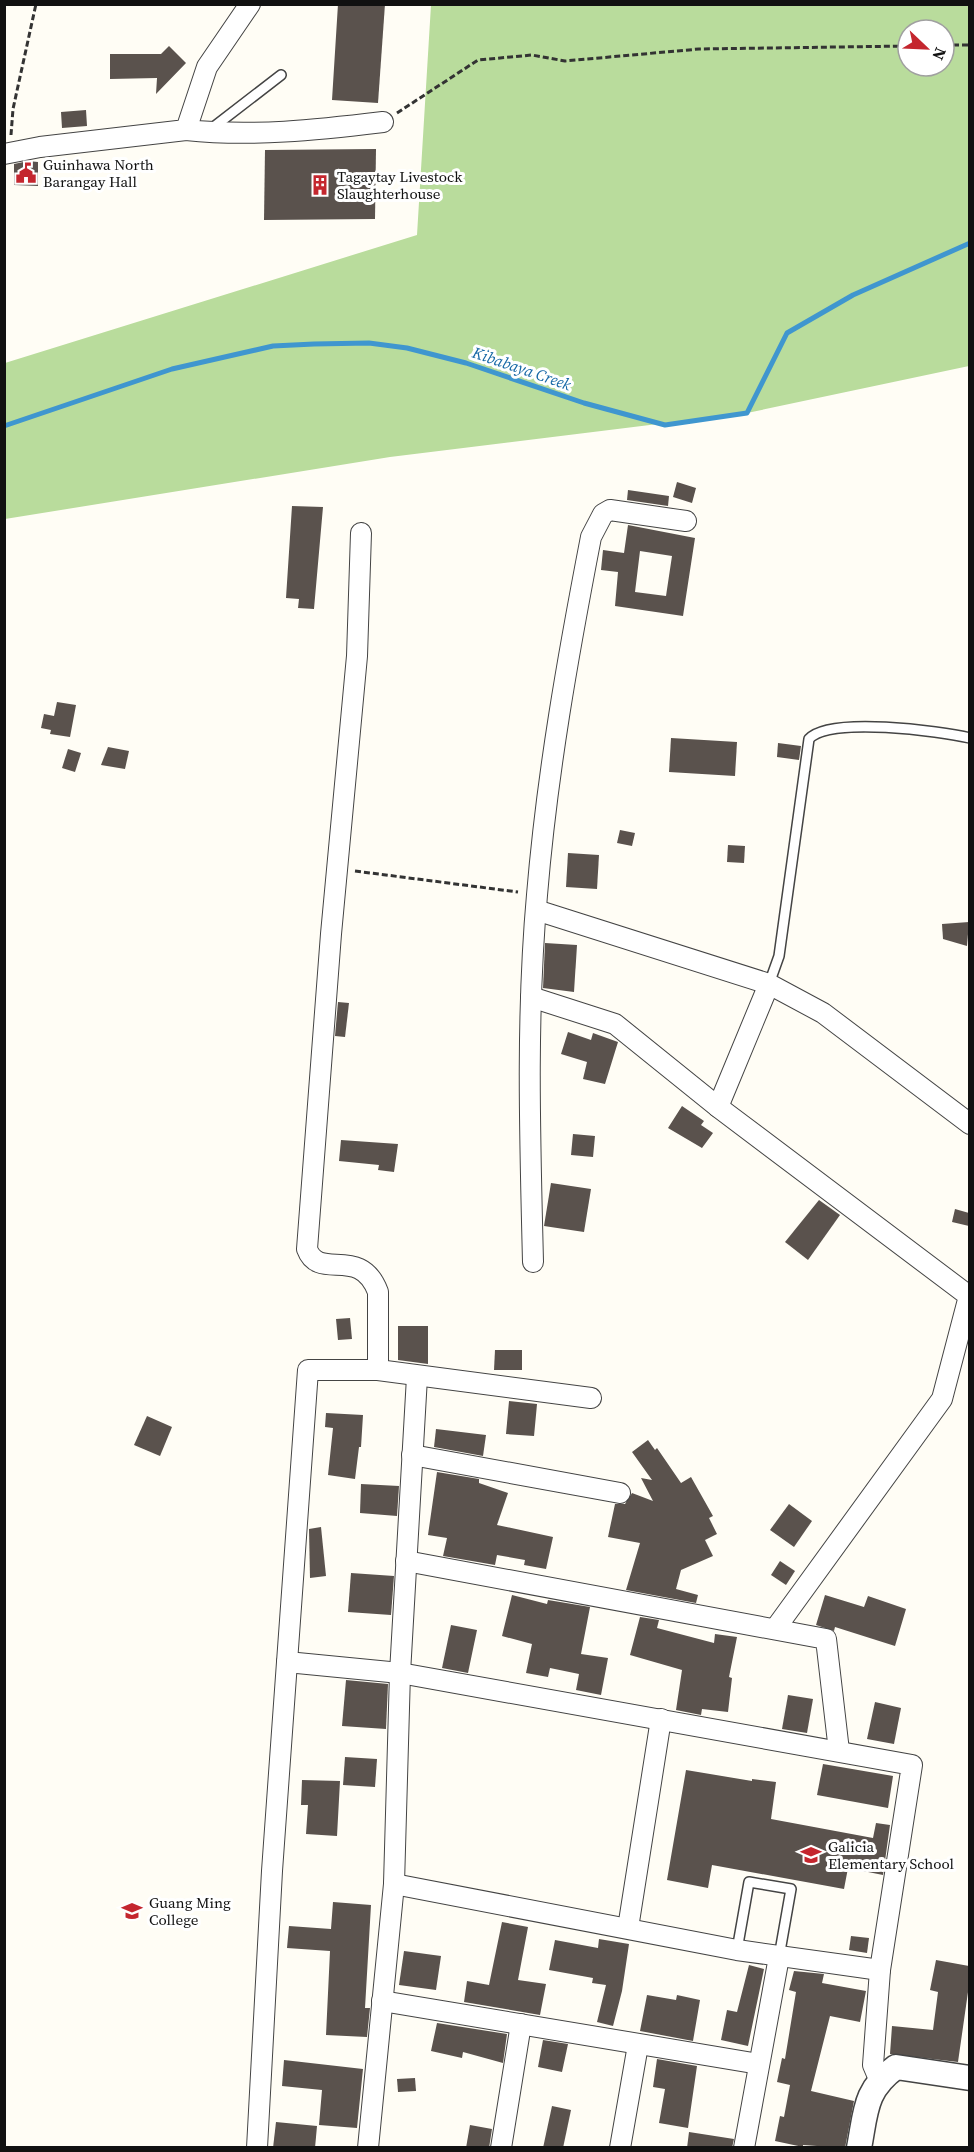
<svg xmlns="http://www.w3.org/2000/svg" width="974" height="2152" font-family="'Source Serif 4',serif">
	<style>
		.forest { fill: #b9dc9c; fill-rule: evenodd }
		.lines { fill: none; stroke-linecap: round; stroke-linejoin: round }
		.stream { stroke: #3f96cf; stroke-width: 5 }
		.building { fill: #5a524d; fill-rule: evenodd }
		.service-casing { stroke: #444; stroke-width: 12 }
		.minor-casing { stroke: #444; stroke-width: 22 }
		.tertiary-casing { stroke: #444; stroke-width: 27 }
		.path { stroke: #333; stroke-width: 3; stroke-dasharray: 6 3; stroke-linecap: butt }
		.service { stroke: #fff; stroke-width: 9 }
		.minor { stroke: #fff; stroke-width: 20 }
		.tertiary { stroke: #fff; stroke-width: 24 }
		.labels { text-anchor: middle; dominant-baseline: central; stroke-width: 6; stroke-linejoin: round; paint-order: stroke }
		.poi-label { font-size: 15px; fill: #111; stroke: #fff; text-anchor: start }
		.water-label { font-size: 16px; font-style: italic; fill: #1768a6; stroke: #fff }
	</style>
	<rect width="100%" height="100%" fill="#fffdf5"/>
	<path class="forest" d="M431,5h538v361l-222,47 -357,44 -385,62v-156l412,-128zM908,30h36v36h-36z"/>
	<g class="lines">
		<path class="stream" d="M4,426l168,-57 101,-23 41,-2 55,-1 38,5 59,15 118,40 81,22 82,-12 40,-80 66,-38 117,-52"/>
	</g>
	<g class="building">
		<path d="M338,4h47l-7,99 -46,-3z"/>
		<path d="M169,46l17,17 -30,31 1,-16 -47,1v-25h51z"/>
		<path d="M86,110l1,16 -25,2 -1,-16z"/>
		<path d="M376,149l-1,70 -111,1 1,-70z"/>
		<path d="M28,161l10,1v24l-24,-1v-21z"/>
		<path d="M677,482l19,6 -4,15 -19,-6z"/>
		<path d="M628,490l41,6 -1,10 -41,-6z"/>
		<path d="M292,506l31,1 -9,102 -16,-1 1,-9 -13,-1z"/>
		<path d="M628,525l67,13 -12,78 -68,-10 3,-34 -17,-2 2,-20 21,3zM640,551l32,5 -6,40 -31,-4z"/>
		<path d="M57,702l19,3 -6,32 -20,-3 1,-4 -10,-2 3,-14 10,2z"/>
		<path d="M671,738l66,4 -2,34 -66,-4z"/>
		<path d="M778,743l23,3 -2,14 -22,-3z"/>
		<path d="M108,747l21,4 -4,18 -24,-4z"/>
		<path d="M68,749l13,4 -6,19 -13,-4z"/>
		<path d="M620,830l15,3 -3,13 -15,-3z"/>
		<path d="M728,845l17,1 -1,17 -17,-1z"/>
		<path d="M568,853l31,2 -2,34 -31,-2z"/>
		<path d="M969,922l-2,24 -24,-7 -1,-15z"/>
		<path d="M545,943l32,2 -3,47 -31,-4z"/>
		<path d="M338,1002l11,1 -4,34 -10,-1z"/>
		<path d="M568,1032l23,8 2,-7 25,9 -13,42 -22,-5 4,-17 -26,-8z"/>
		<path d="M682,1106l22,15 -3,4 12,8 -11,15 -34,-20z"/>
		<path d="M573,1134l22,2 -2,21 -22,-2z"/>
		<path d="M341,1140l57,4 -4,28 -16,-2 1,-5 -40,-4z"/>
		<path d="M551,1183l40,6 -7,43 -40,-6z"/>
		<path d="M819,1200l21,15 -32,45 -23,-18z"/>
		<path d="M955,1209l14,4v13l-17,-4z"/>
		<path d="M350,1318l2,21 -14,1 -2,-21z"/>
		<path d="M398,1326h30v38l-30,-4z"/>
		<path d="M495,1350h27v20h-28z"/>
		<path d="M509,1401l28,3 -3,32 -28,-2z"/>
		<path d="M326,1413l37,2 -2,32h-2l-4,32 -27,-4 5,-47 -8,-1z"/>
		<path d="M147,1416l25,11 -12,29 -26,-11z"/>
		<path d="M436,1429l50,6 -3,21 -49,-9z"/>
		<path d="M648,1440l7,10 2,-2 24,35 10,-6 22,39 -4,2 8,16 -12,6 8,16 -32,14 -5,19 22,6 -2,8 -70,-13 14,-47 -32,-6 7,-33h10l7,-11 21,8 -12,-23 11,2 -20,-28z"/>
		<path d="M437,1472l42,7v4l29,10 -11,32 56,12 -7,32 -22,-4 1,-5 -28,-5 -2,10 -52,-9 4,-18 -19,-3z"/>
		<path d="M361,1484l38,2 -2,30 -37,-3z"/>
		<path d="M789,1504l23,17 -18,26 -24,-17z"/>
		<path d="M321,1527l5,49 -16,2 -1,-49z"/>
		<path d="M780,1561l15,10 -9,14 -15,-10z"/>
		<path d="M351,1573l43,3 -3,39 -43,-3z"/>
		<path d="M512,1595l35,9 1,-4 42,7 -9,47 27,4 -7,37 -25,-5 3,-16 -29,-6 -2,9 -22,-4 6,-29 -30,-8z"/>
		<path d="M825,1595l39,12 4,-11 38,13 -11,37 -60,-19 -1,4 -18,-6z"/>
		<path d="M640,1617l19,3 -2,8 57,15 1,-9 22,3 -8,40 3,1 -4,34 -26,-3 -1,6 -25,-5 6,-40 -52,-15z"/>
		<path d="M451,1625l26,5 -9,43 -26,-5z"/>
		<path d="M346,1680l42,4 -2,45 -44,-3z"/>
		<path d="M788,1695l25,4 -6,34 -25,-4z"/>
		<path d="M875,1702l26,6 -7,36 -27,-5z"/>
		<path d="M345,1757l32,2 -2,28 -32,-2z"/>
		<path d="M823,1764l70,12 -5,32 -71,-13z"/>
		<path d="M686,1770l66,11v-2l24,3 -5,37 102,19 3,-15 14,2 -7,50 -35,-7 -4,21 -132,-24 -4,23 -41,-8z"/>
		<path d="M302,1780l38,1 -3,55 -31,-2 2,-29h-7z"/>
		<path d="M333,1902l38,3 -6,103h5l-3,29 -41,-2 4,-84 -43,-3 2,-22 42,3z"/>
		<path d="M502,1922l26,5 -10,53 28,4 -6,31 -76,-13 3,-21 22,4z"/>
		<path d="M851,1936l18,2 -2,15 -18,-3z"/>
		<path d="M599,1939l30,5 -7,47 -9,35 -16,-4 9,-37 -14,-2 1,-5 -44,-8 6,-30 43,8z"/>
		<path d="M404,1951l37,5 -5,34 -37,-5z"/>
		<path d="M936,1960l33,6v19l-11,77 -68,-8 2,-28 41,4 5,-38 -8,-2z"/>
		<path d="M749,1965l15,4 -16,77 -27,-6 6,-30 10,2z"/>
		<path d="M794,1971l30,3 -2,9 44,8 -6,31 -30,-6 -19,75 43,10 -9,47 -42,-3v2l-28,-6 5,-25 4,1 6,-32 -13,-3 5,-24 3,1 11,-67 -7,-2z"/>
		<path d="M647,1995l29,5 1,-5 23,5 -7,41 -53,-10z"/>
		<path d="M437,2023l70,11 -4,29 -40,-11 -1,6 -31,-7z"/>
		<path d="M543,2040l25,4 -6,28 -24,-5z"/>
		<path d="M657,2059l40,7 -9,62 -29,-5 6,-34 -12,-2z"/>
		<path d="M284,2060l79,9 -6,59 -38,-3 3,-35 -40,-4z"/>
		<path d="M415,2078l1,13 -18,1 -1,-13z"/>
		<path d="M552,2106l19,4 -8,38h-20z"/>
		<path d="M276,2122l41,4 -2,22h-42z"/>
		<path d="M470,2125l22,4 -3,19h-23z"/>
		<path d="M689,2132l45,7 -2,9h-45z"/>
	</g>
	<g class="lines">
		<g class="service-casing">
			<g id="service">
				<path d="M211,129l70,-54"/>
				<path d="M769,984l10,-28 30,-217c20,-23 131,-8 161,-1"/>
				<path d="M737,1950l12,-68 42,7 -12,68"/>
			</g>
		</g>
		<g class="minor-casing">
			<g id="minor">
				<path d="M186,130c66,7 131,0 197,-8"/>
				<path d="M4,154l36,-7 146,-17 21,-63 43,-63"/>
				<path d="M361,533l-4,123 -26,278 -24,315c12,33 53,-5 71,43v78"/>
				<path d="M536,910l233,74 54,29 147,111"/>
				<path d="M531,997l84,27 103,83 251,189 -27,103 -167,230"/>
				<path d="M718,1107l51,-123"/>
				<path d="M533,1262c-3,-122 -7,-245 4,-367 10,-121 31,-239 54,-358l12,-23 7,-4 76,11"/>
				<path d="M412,1455l208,38"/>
				<path d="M406,1561l420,78 13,112"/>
				<path d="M287,1662l113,11 512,92 -32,205 -7,95 6,14"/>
				<path d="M394,1884l343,66 143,20"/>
				<path d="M628,1928l33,-209"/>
				<path d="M382,2001l377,63"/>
				<path d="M257,2148l15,-277 36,-501h70l213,28"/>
				<path d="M368,2148l26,-264 6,-211 17,-296"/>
				<path d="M501,2148l20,-124"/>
				<path d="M620,2148l18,-103"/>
				<path d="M744,2148l35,-191"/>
			</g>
		</g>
		<g class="tertiary-casing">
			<path id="tertiary" d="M859,2148c7,-36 5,-58 37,-81l74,11"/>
		</g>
		<g class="path">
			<path d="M944,45h26"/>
			<path d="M397,113l81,-53 54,-5 33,6 134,-12 209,-3"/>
			<path d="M11,135l2,-26 23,-105"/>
			<path d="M355,871l163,21"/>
		</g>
		<use href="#service" class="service"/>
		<use href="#minor" class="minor"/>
		<use href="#tertiary" class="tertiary"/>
	</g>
	<defs>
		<g id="civic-bare" transform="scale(1.62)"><path d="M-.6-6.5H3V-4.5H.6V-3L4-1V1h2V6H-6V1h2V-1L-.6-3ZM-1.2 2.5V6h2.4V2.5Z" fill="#c4262e" stroke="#fff" stroke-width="2.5" paint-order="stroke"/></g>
		<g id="building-bare" transform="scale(1.62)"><path d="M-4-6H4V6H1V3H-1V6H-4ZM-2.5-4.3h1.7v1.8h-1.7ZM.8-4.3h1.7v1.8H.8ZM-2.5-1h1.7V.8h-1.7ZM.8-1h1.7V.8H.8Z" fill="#c4262e" stroke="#fff" stroke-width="2.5" paint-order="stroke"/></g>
		<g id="school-bare" transform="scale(1.62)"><path d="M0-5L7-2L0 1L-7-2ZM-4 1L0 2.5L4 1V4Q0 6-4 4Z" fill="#c4262e" stroke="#fff" stroke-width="2.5" paint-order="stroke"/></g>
		<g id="university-bare" transform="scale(1.62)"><path d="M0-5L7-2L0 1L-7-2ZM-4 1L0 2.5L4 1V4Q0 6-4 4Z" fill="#c4262e" stroke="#fff" stroke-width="2.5" paint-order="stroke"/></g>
	</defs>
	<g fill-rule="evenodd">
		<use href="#civic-bare" x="26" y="173"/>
		<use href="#building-bare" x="320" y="185"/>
		<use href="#school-bare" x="811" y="1855"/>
		<use href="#university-bare" x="132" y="1911"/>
	</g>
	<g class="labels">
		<g class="poi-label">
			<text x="43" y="164">Guinhawa North<tspan x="43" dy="17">Barangay Hall</tspan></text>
			<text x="337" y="176">Tagaytay Livestock<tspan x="337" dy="17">Slaughterhouse</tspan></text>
			<text x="828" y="1846">Galicia<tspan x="828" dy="17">Elementary School</tspan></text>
			<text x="149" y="1902">Guang Ming<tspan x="149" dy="17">College</tspan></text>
		</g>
		<g class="water-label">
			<text transform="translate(522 368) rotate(19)">Kibabaya Creek</text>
		</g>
	</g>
	<rect width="974" height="2152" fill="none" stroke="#111111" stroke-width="12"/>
	<g transform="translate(926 48) rotate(113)"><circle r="28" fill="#ffffff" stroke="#a0a0a0" stroke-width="1.5"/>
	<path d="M0-4.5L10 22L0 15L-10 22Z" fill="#c4262e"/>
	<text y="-9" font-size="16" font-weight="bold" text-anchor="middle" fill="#111111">N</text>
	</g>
</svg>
